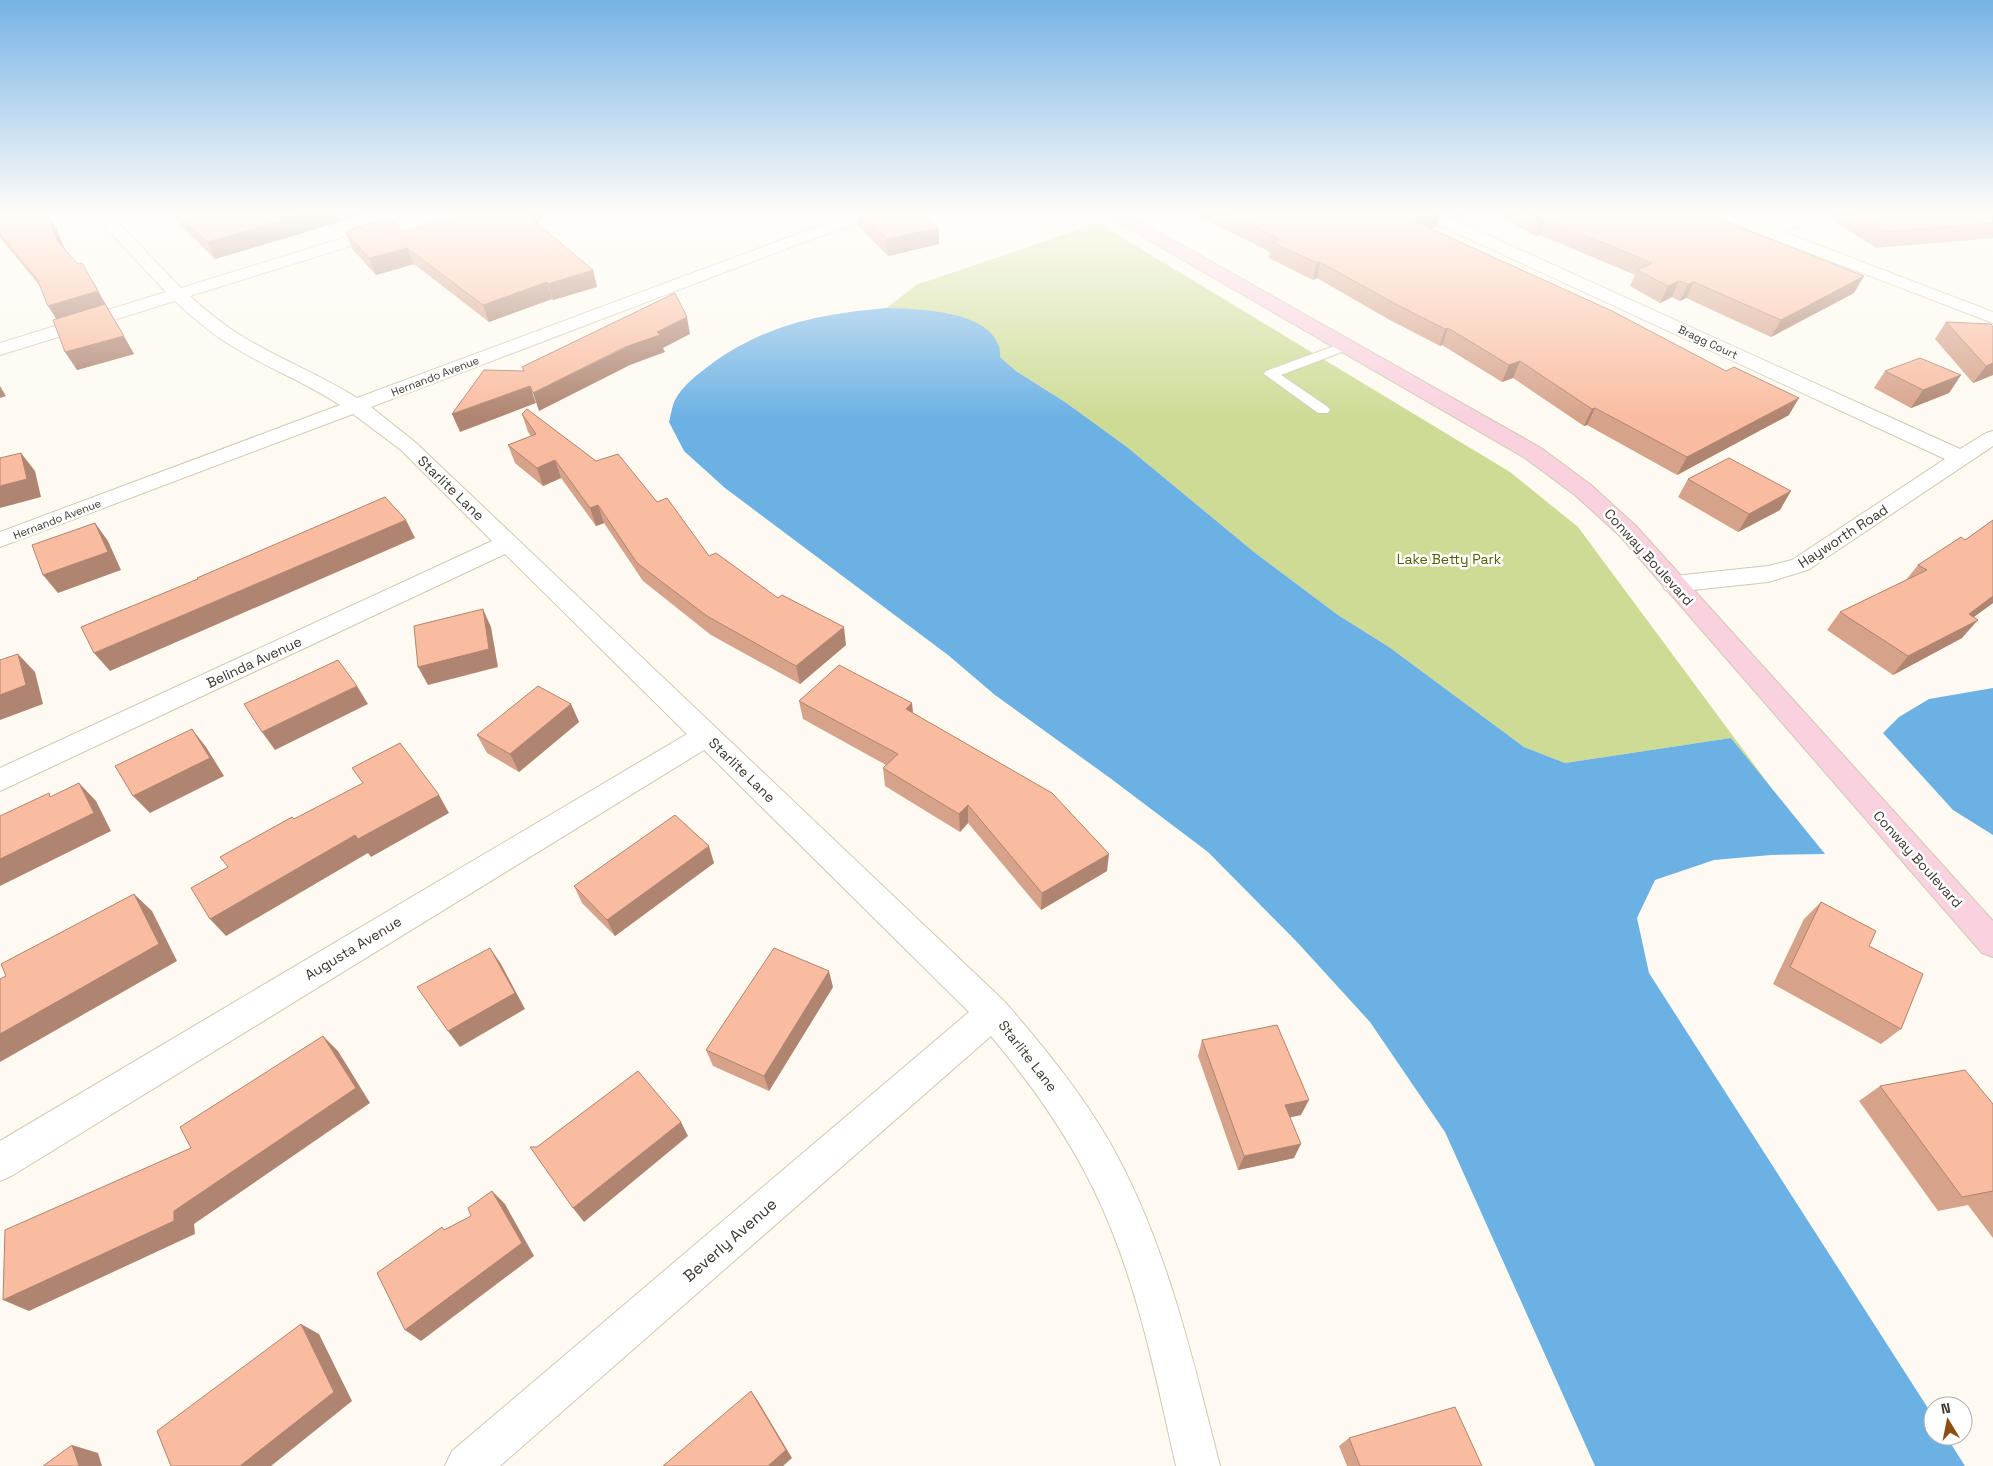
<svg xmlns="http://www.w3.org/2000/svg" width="1993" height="1466" font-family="'Space Grotesk',sans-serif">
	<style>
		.green { fill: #cddb95 }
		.water { fill: #6cb1e4 }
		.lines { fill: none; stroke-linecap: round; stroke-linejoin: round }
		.lane-casing { stroke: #d2c8b2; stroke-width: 2 }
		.street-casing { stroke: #d2c8b2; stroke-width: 2 }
		.secondary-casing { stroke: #d2c8b2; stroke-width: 2 }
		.lane { fill: #fff; fill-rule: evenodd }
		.street { fill: #fff; fill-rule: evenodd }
		.secondary { fill: #f9d1df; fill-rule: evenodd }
		.wall { fill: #d7a28a }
		.shaded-wall { fill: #af8470 }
		.building { fill: #fabca0; stroke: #af8470 }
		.labels { text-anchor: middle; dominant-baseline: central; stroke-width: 5; stroke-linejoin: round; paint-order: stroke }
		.far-street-label { font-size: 11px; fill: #3b362e; stroke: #fff }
		.street-label { font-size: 14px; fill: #3b362e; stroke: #fff }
		.park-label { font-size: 14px; fill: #545f01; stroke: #fff }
		.near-street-label { font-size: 16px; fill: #3b362e; stroke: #fff }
	</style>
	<rect width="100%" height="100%" fill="#fefaf1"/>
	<path class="green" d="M1098,223l412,249 68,55 195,263 -42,-52 -166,25 -41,-16 -135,-100 -51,-32 -84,-63 -127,-105 -62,-45 -49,-31 -16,-14 -2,-14 -46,-29 -30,-4 -35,-2 29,-23z"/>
	<g class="water">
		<path d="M887,308c30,1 95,2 110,34 3,4 3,10 3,15l16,14 49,31 62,45 127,105 84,63 51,32 135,100 41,16 166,-25 94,116 -54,1 -57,5 -59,20 -18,38 12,55 284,443v20h13l19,30h-370l-150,-334 -75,-110 -73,-80 -89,-90 -98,-74 -115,-83 -47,-40 -223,-167 -41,-37 -15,-29c2,-7 3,-16 6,-22 8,-15 23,-26 35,-35 56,-41 110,-51 177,-57z"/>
		<path d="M1993,688v147l-40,-25 -70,-77 16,-16 30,-18z"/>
	</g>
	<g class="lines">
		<g class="lane-casing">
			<path id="lane" d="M1345,342l6,4 -1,3 -69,26 47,32 2,3 -2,3h-10l-54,-39 2,-3z"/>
		</g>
		<g class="street-casing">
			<g id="street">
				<path d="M93,214h17l71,74 240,-74h25l-2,3 -254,79c17,16 35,30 55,42 36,22 76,37 112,60l443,-165 56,-19h24l-2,3 -66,22 -441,168 44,35 590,560c38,44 75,89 104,139 57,100 83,215 111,325h-44c-21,-93 -40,-190 -82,-276 -27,-56 -63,-106 -103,-154l-491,430h-55l7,-15 517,-439 -265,-262 -691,425 -13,6v-40l687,-407 -182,-180 -505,237v-23l492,-227 -91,-91 -48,-36 -353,133v-15l340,-127c-35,-23 -73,-37 -108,-59 -21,-12 -40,-29 -57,-45l-175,54v-12l166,-51z"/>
				<path d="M1420,214h21l519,235 26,-16 7,-2v15l-185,124 -40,12 -94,10 -9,-2 -3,-6 3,-6 9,-2 94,-10 24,-6 153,-101 -523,-242z"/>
				<path d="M1714,214h23l32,12 33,-12h23l-2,3 -39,15 209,80v11l-277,-106z"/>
			</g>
		</g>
		<g class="secondary-casing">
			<path id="secondary" d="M1107,214h20l414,234 50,37 45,41 357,395v36l-11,-4 -362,-417 -45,-41 -50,-37 -416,-241z"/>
		</g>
		<use href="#lane" class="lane"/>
		<use href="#street" class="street"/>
		<use href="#secondary" class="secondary"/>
	</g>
	<g class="wall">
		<path d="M0,214l56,14 9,21 27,31 42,74 -57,16 -21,-51 -16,-33 -40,-48z"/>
		<path d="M169,214h197l-151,45z"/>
		<path d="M857,214h67l15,14v16l-51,12 -30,-30z"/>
		<path d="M1194,214h247l-4,12 -7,3 359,186 -112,60 -90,-50 -3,1 -71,-48 -11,4 -60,-37 -2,1 -52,-27 -71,-41 -4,2 -44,-22 1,-6z"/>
		<path d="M1445,214h26l-14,5z"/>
		<path d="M1496,214h211l147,79 -83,44 -85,-39 -6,3 -8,-4 -12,6 -30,-17 5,-11 -95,-40 -4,1z"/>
		<path d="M1826,214h167v24l-117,10 -50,-32z"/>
		<path d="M538,223l-1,1 56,46 4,17 -44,13 -1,-1 -63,23 -75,-58 -38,11 -23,-25 -7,-17 59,-1z"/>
		<path d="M1946,322l47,5v48l-20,8 -38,-44z"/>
		<path d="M1885,371l76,4 -12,18 -38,15 -37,-20z"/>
		<path d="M522,414l74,47 61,41 52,54 69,42 68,47 -46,39 -89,-49 -68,-54 -39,-58 -8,3 -35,-48 -18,8 -28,-23 -7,-18 23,-9 -3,-4z"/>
		<path d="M1688,479l92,31 -42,22 -60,-35z"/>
		<path d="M1993,520v83l-19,14 -12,21 -69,37 -66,-45 13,-18 66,-32 12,-15 47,-25z"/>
		<path d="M799,701l114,12 194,158 -66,39 -73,-87 -8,9 -75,-46 -2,-18 3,-3 -83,-46z"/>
		<path d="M571,704l8,18 -60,50 -32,-19 -10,-18z"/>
		<path d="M714,863l-99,73 -33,-33 -8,-17z"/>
		<path d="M1821,902l48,44 32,83 -20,15 -108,-60 31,-65z"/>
		<path d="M833,987l-64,104 -56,-25 -7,-16z"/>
		<path d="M1202,1040l99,75 -11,2 4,41 -56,12 -40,-114z"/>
		<path d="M1880,1086l113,18v134l-25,-33 -30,6 -79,-110z"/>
		<path d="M1349,1438l133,28h-135l-8,-20z"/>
	</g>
	<g class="shaded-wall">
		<path d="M47,214l9,14 13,30 -11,-16z"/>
		<path d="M305,214h61l-151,45 -8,-17z"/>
		<path d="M523,214h22l-7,9 -11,4z"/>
		<path d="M1432,214h9l-4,12 -28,11 5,-16z"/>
		<path d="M1458,214h13l-14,5z"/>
		<path d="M1546,219l-6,16 -4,1 6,-16z"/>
		<path d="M939,228v16l-51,12 -1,-17z"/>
		<path d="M407,248l7,16 -38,11 -7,-17z"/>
		<path d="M1320,262l-3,16 -4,2 4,-17z"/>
		<path d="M82,263l52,91 -57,16 -12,-18 -6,-29 -11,-17z"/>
		<path d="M593,270l4,17 -44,13 -5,-16z"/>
		<path d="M1864,276l-10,17 -83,44 10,-17z"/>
		<path d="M1679,281l-7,16 -12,6 8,-17z"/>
		<path d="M547,282l5,17 -63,23 -6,-17z"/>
		<path d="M1694,282l-8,16 -6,3 8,-17z"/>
		<path d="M687,317l3,17 -27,14 2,4 -35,13 -91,46 -6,-18z"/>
		<path d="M1448,328l-6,17 -2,1 5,-17z"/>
		<path d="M1520,361l-7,17 -11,4 7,-17z"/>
		<path d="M1993,363v12l-20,8 13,-17z"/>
		<path d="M1961,375l-12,18 -38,15 12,-18z"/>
		<path d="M0,386l6,10 -6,2z"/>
		<path d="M530,386l6,17 -76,29 -8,-18z"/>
		<path d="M1799,398l-10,17 -112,60 10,-18z"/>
		<path d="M1595,408l-8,17 -3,1 8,-17z"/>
		<path d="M21,453l14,18 6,26 -41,11v-22z"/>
		<path d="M555,460l6,18 -18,8 -6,-18z"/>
		<path d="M1791,491l-11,19 -42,22 11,-18z"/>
		<path d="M598,505l6,18 -8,3 -6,-18z"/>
		<path d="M406,520l9,18 -305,133 -16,-18z"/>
		<path d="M95,523l13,18 13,29 -63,23 -15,-18z"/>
		<path d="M1993,596v7l-40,29 16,-18z"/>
		<path d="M483,609l8,18 7,40 -70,18 -10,-18z"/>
		<path d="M1978,620l-16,18 -69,37 15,-19z"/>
		<path d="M844,627l2,18 -46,39 -4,-18z"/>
		<path d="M18,654l17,18 8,32 -43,16v-25z"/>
		<path d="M357,686l11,18 -93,46 -13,-18z"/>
		<path d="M912,703l2,18 -8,-12z"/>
		<path d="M571,704l8,18 -60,50 -9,-18z"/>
		<path d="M192,729l14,18 18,29 -74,37 -17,-17z"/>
		<path d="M79,783l17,18 15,30 -111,55v-27z"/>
		<path d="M439,795l10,18 -78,44 -3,-4 -142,83 -16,-17 145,-84z"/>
		<path d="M968,805v18l-8,9 -1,-18z"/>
		<path d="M709,846l5,17 -99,73 -8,-16z"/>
		<path d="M1109,854l-2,17 -66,39 1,-17z"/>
		<path d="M134,894l18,17 25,50 -177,101v-28z"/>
		<path d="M490,948l11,16 24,45 -65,38 -12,-16z"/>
		<path d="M829,971l4,16 -64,104 -5,-15z"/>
		<path d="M323,1036l15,15 32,52 -176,121 1,10 -166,77 -26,-11 171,-89z"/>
		<path d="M1309,1100l-8,15 -23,5 7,-15z"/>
		<path d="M681,1122l7,14 -104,86 -11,-14z"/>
		<path d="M1301,1144l-7,14 -56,12 6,-14z"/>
		<path d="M492,1191l13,13 29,52 -113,85 -16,-11z"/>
		<path d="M301,1324l18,10 33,67 -81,65h-31z"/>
		<path d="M751,1391l7,10 34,57 -9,8h-15z"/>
		<path d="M72,1445l26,8 4,13h-23z"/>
	</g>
	<g class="building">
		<path d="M0,214h47l11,28 20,22 4,-1 16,28 -50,15 -11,-27 -37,-45z"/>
		<path d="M177,214h128l-98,28z"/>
		<path d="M467,214h59l67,56 -45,14 -1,-2 -64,23 -76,-57 -38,10 -23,-25 6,-4 36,-11 17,14z"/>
		<path d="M861,214h63l15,14 -52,11z"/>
		<path d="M1229,214h203l-18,7 198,90 114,60 8,-4 65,31 -112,59 -92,-49 -3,1 -72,-48 -11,4 -61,-37 -3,1 -53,-27 -72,-40 -3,1 -45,-21 7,-3z"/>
		<path d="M1531,214h176l157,62 -83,44 -87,-38 -6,2 -9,-3 -11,5 -31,-16 15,-7 -106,-44 -4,1z"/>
		<path d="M1857,214h136v9l-107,9z"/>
		<path d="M675,293l12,24 -30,15 3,3 -35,12 -92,46 -3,-7 -78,28 32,-44 40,1 -2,-4z"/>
		<path d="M105,304l19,32 -59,16 -12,-32z"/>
		<path d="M1946,322l45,2 2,3v36l-7,3z"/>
		<path d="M1920,358l41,17 -38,15 -38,-19z"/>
		<path d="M527,409l69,52 22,-7 39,48 10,-4 42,58 7,-3 62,45 4,-3 62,32 -48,39 -89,-50 -70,-53 -39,-58 -8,3 -35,-48 -18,8 -29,-23 28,-11 -14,-20z"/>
		<path d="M21,453l6,26 -27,7v-28z"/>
		<path d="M1729,458l62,33 -42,23 -61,-35z"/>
		<path d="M385,497l21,23 -312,133 -13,-26 117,-48 -1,-1z"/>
		<path d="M1993,520v76l-24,18 9,6 -70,36 -68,-44 87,-42 -9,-5 43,-28 4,3z"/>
		<path d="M95,523l13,29 -65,23 -11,-30z"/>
		<path d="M483,609l6,40 -71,18 -4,-41z"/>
		<path d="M18,654l8,31 -26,10v-35z"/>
		<path d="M338,660l19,26 -95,46 -18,-28z"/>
		<path d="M839,665l73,38 -6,6 146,84 57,61 -67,39 -74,-88 -9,9 -76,-46 15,-14 -99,-53z"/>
		<path d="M538,686l33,18 -61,50 -33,-19z"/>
		<path d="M192,729l18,29 -77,38 -18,-30z"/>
		<path d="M400,743l39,52 -81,44 -3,-4 -145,84 -19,-31 37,-21 -8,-10 72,-40 2,2 69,-36 -11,-15z"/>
		<path d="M79,783l15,30 -94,46v-43l49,-23 1,4z"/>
		<path d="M675,815l34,31 -102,74 -33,-34z"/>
		<path d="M134,894l25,50 -159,90v-55l6,-3 -5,-12z"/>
		<path d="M1821,902l55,29 -7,15 54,28 -22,55 -111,-62z"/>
		<path d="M490,948l25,45 -67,38 -31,-44z"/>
		<path d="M774,948l55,23 -65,105 -58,-26z"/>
		<path d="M1277,1025l32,75 -24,5 16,39 -57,12 -42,-116z"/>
		<path d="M323,1036l33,52 -182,123v10l-171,79 2,-70 186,-82 -11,-21z"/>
		<path d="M1965,1070l28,34v87l-31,6 -82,-111z"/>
		<path d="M638,1071l43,51 -108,86 -43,-61h7z"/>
		<path d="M492,1191l30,52 -117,87 -28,-57 65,-46 2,3 27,-14 -3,-8z"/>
		<path d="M301,1324l33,68 -94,74h-69l-14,-35z"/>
		<path d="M751,1391l35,59 -18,16h-105z"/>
		<path d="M1455,1407l27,59h-122l-11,-28z"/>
		<path d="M72,1445l7,21h-36z"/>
	</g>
	<linearGradient id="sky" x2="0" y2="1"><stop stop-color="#76b3e6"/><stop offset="0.51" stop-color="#fffdf9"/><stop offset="1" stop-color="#fffdf9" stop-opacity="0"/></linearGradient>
	<rect width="1993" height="419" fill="url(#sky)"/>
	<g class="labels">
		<g class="far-street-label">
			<text transform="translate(1708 342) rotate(25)">Bragg Court</text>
			<text transform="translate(435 376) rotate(-21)">Hernando Avenue</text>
			<text transform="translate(57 519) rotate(-21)">Hernando Avenue</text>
		</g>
		<g class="street-label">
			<text transform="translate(451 488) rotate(44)">Starlite Lane</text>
			<text transform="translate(1843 536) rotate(-33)">Hayworth Road</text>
			<text transform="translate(1649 557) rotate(48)">Conway Boulevard</text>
			<text transform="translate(254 662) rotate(-25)">Belinda Avenue</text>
			<text transform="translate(742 770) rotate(44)">Starlite Lane</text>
			<text transform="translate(1918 859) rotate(48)">Conway Boulevard</text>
			<text transform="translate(353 948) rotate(-31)">Augusta Avenue</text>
			<text transform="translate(1028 1056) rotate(52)">Starlite Lane</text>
		</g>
		<g class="park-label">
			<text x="1449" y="559">Lake Betty Park</text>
		</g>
		<g class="near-street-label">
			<text transform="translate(730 1240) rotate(-41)">Beverly Avenue</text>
		</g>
	</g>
	<g transform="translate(1948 1421) rotate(350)"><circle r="24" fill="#ffffff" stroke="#b1afab"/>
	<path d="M0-4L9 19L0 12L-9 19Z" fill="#8b4e10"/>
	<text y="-8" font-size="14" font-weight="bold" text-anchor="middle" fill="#3b362e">N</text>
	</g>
</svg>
